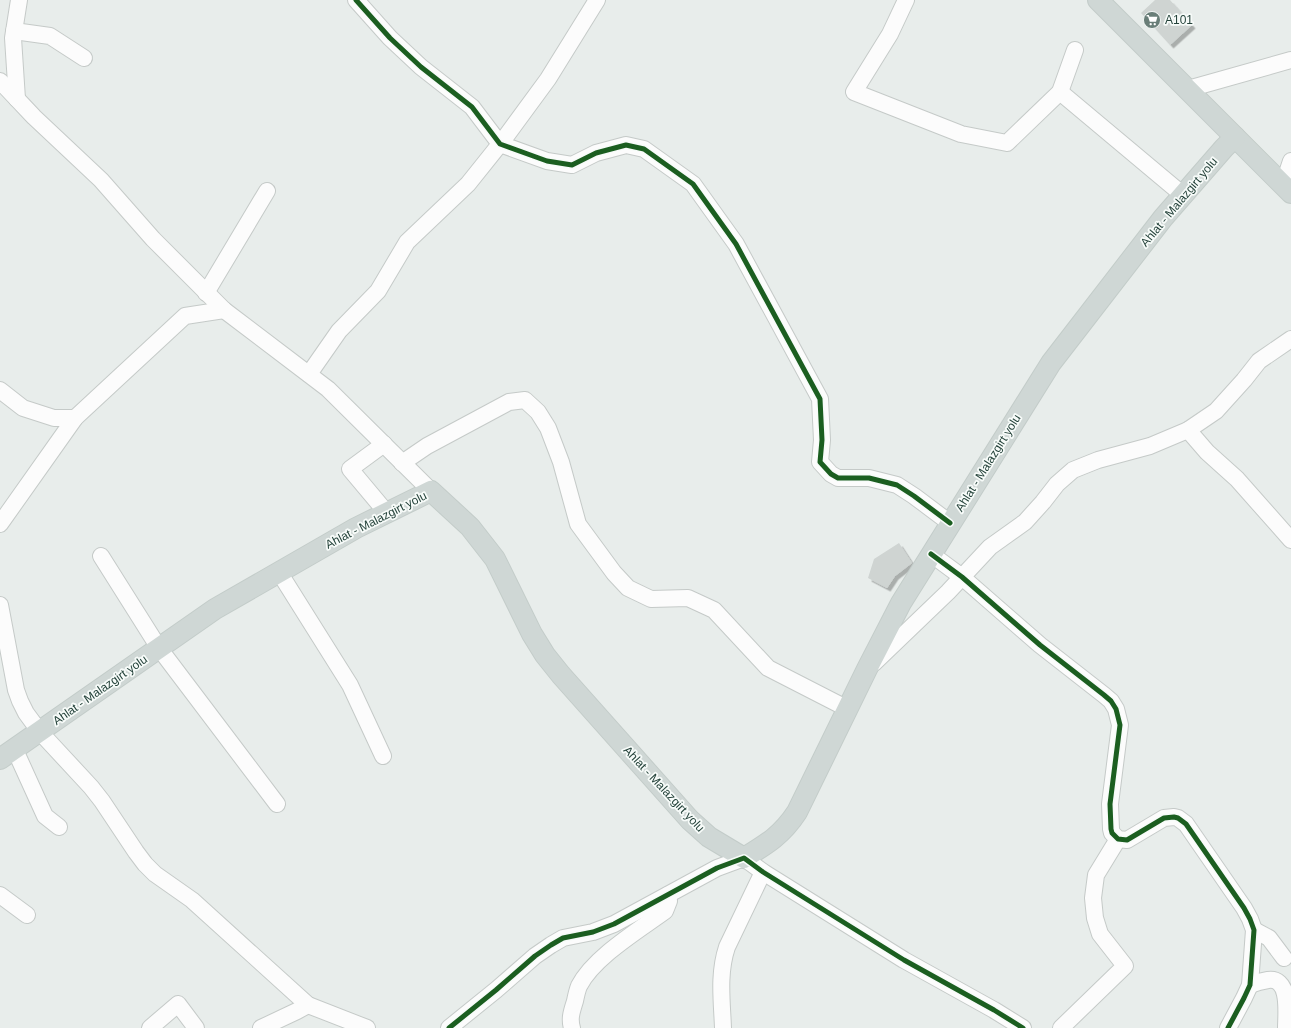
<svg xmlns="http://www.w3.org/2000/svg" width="1291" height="1028" font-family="Arial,sans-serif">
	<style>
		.building { fill: #cfd4d2; filter: url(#shadow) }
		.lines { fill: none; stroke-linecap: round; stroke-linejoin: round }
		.minor-casing { stroke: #c5cac8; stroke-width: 18 }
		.major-casing { stroke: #c3ccc9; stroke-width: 22 }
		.minor { stroke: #fcfcfc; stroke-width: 16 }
		.major { stroke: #cfd7d5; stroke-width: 20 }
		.cycleway-casing { stroke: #f7fbf9; stroke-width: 8 }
		.cycleway { stroke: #1b5e20; stroke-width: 5 }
		.labels { text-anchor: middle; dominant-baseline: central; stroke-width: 3.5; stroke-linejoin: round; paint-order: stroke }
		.poi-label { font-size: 12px; fill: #24423a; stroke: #f7fbf9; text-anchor: start }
		.street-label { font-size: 12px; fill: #24423a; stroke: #f7fbf9 }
	</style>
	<defs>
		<filter id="shadow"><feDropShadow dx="3.5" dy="3.5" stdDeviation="0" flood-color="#0004"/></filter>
	</defs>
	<rect width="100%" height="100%" fill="#e8edeb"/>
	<g class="building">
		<path d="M1155,0h15l22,25 -22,20 -29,-32z"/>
		<path d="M899,543l13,20 -17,13 -8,12 -19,-10 6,-19z"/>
	</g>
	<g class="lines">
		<g class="minor-casing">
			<g id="minor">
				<path d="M356,0l34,38 31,29 51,40 28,37 47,17 25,4 24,-12 30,-8 18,4 49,35 43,60 84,155 2,41 -2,22 11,12 7,4h31l28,7 17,11 36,27"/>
				<path d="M906,0l-16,34 -36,58 107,42 46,9 53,-51 15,-42"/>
				<path d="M14,31l36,5 34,22"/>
				<path d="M0,81l34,36 67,63 52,59 71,71 104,79 103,102"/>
				<path d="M1188,89l103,-29"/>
				<path d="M1060,92l123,103"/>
				<path d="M17,99l-4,-61 6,-38"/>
				<path d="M1283,185l8,-24"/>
				<path d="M206,293l61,-102"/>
				<path d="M309,374l30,-43 39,-40 29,-49 61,-58 36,-45 44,-60 49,-79"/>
				<path d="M0,390l23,18 31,10h21"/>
				<path d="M1188,430l19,22 30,27 54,61"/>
				<path d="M384,444l-34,25 36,43"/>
				<path d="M402,463l25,-17 82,-44 16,-2 13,12 10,16 13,34 17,62 36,49 14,15 23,11 37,-1 26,12 54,58 80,41"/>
				<path d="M0,524l75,-106 110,-102 39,-6"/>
				<path d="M931,554l31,23 78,68 64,50 7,6 5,8 4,16 -10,79 1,25 1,4 6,6 9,1 37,-22 10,-1 4,1 8,6 58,84 6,11 4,11 -4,55 -6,13 -16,30"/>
				<path d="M101,556l58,92 118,156"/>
				<path d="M279,572l71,113 33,71"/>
				<path d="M0,605l16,85 4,11 6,12 14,19 51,55 11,14 34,51 9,12 10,10 37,26 116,105 59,23"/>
				<path d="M874,663l74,-71 42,-45 35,-25 18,-20 14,-18 16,-14 25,-10 52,-14 38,-16 28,-19 28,-31 15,-19 32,-22"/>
				<path d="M15,750l30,66 14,11"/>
				<path d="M0,895l27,20"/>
				<path d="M1254,930l15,8 15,20"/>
				<path d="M1250,985c5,-2 12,-4 18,-5 23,-3 18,34 18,48"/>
				<path d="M150,1028l28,-24 18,24"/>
				<path d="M261,1028l36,-17 11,-6"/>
				<path d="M449,1028l47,-38 39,-34 16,-11 12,-7 30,-6 21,-8 103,-56 27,-10 19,14 141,88 90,50 29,18"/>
				<path d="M572,1028c-3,-10 0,-17 3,-27 1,-5 2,-10 4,-15 15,-29 60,-56 86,-75l4,-10 -1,-6"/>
				<path d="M723,1028c-1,-27 -5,-54 4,-81l36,-75"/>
				<path d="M1061,1028l64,-62 -25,-32 -5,-16 -2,-20 3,-23 22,-36"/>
			</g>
		</g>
		<g class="major-casing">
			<g id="major">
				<path d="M1098,0l193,193"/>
				<path d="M0,759l215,-150 141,-81 75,-37 39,36 25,32 37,75 13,21 16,20 129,145 19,17 35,21c23,-14 38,-23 53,-46l70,-143 34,-66 150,-240 112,-145 61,-70 11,-11"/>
			</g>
		</g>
		<use href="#minor" class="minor"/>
		<use href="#major" class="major"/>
		<g class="cycleway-casing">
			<g id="cycleway">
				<path d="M356,0l34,38 31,29 51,40 28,37 47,17 25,4 24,-12 30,-8 18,4 49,35 43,60 84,155 2,41 -2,22 11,12 7,4h31l28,7 17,11 36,27"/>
				<path d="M931,554l31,23 78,68 64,50 7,6 5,8 4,16 -10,79 1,25 1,4 6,6 9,1 37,-22 10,-1 4,1 8,6 58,84 6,11 4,11 -4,55 -6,13 -16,30"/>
				<path d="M449,1028l47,-38 39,-34 16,-11 12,-7 30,-6 21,-8 103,-56 27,-10 19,14 141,88 90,50 29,18"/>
			</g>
		</g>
		<use href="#cycleway" class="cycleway"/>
	</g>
	<defs>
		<g id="supermarket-disc" transform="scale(0.9)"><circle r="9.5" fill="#697e78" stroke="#f7fbf9"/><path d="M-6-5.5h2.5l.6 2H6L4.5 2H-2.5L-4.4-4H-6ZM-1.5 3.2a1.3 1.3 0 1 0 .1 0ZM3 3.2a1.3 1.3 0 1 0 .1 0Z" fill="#fff"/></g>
	</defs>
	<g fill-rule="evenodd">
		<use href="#supermarket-disc" x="1152" y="20"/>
	</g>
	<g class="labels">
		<g class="poi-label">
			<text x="1165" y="20">A101</text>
		</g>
		<g class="street-label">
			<text transform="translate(1179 202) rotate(-50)">Ahlat - Malazgirt yolu</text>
			<text transform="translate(988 463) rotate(-58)">Ahlat - Malazgirt yolu</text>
			<text transform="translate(376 520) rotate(-27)">Ahlat - Malazgirt yolu</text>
			<text transform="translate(100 690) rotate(-35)">Ahlat - Malazgirt yolu</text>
			<text transform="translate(664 789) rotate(47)">Ahlat - Malazgirt yolu</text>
		</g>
	</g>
</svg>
